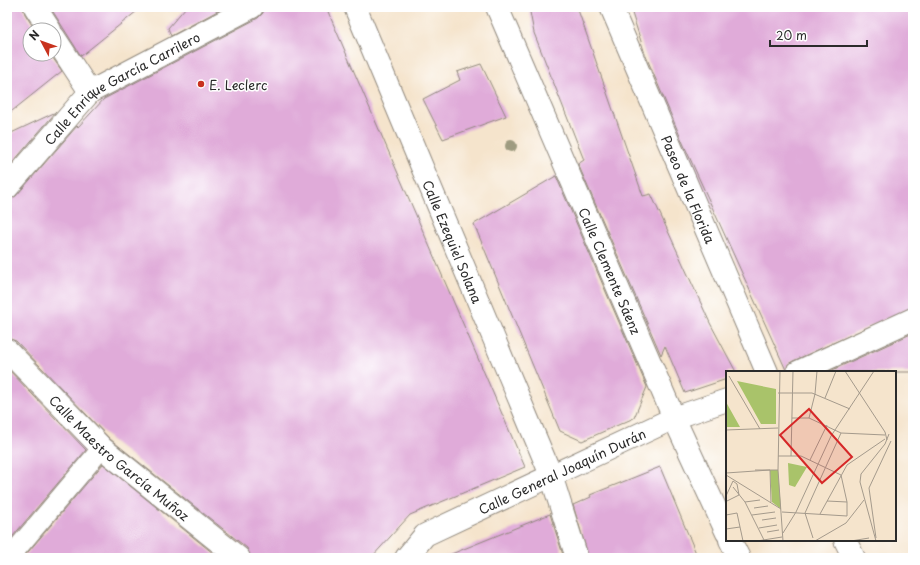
<svg xmlns="http://www.w3.org/2000/svg" width="920" height="565" font-family="'Playpen Sans',sans-serif">
	<style>
		.building { fill: #e0abd9 }
		.lines { fill: none; stroke-linecap: round; stroke-linejoin: round }
		.service-casing { stroke: #90887c; stroke-width: 21 }
		.pedestrian-casing { stroke: #90887c; stroke-width: 24 }
		.minor-casing { stroke: #90887c; stroke-width: 24 }
		.service { stroke: #fff; stroke-width: 19 }
		.pedestrian { stroke: #fff; stroke-width: 22 }
		.minor { stroke: #fff; stroke-width: 22 }
		.tree { fill: #9e9b80 }
		.poi-dot { fill: #c8321e; stroke: #fff; stroke-width: 1.5 }
		.labels { text-anchor: middle; dominant-baseline: central; stroke-width: 3; stroke-linejoin: round; paint-order: stroke }
		.poi-label { font-size: 13px; fill: #2b2b2b; stroke: #fff; text-anchor: start }
		.street-label { font-size: 13px; fill: #2b2b2b; stroke: #fff }
		.inset-road { fill: none; stroke: #a49a8c; stroke-width: 1 }
		.view { fill: #d62828; fill-opacity: 0.15; stroke: #d62828; stroke-width: 2 }
		.inset-edge { fill: none; stroke: #2b2b2b; stroke-width: 2 }
	</style>
	<rect width="100%" height="100%" fill="#fff"/>
	<filter id="ink" filterUnits="userSpaceOnUse"><feTurbulence type="fractalNoise" baseFrequency=".025" numOctaves="2"/><feDisplacementMap in="SourceGraphic" scale="8" xChannelSelector="R" yChannelSelector="G"/><feConvolveMatrix kernelMatrix="1 2 1 2 8 2 1 2 1" color-interpolation-filters="sRGB"/></filter>
	<filter id="wash" filterUnits="userSpaceOnUse"><feTurbulence type="fractalNoise" baseFrequency=".012" numOctaves="4" result="noise"/><feDisplacementMap in="SourceGraphic" scale="16" xChannelSelector="R" yChannelSelector="G"/><feGaussianBlur stdDeviation="0.9" result="paint"/><feColorMatrix in="noise" values="0 0 0 0 0 0 0 0 0 0 0 0 0 0 0 0 0 1.4 0 .05"/><feComposite in="paint" operator="in"/></filter>
	<g filter="url(#wash)">
		<rect width="100%" height="100%" fill="#f5e4cc"/>
		<g id="blocks">
			<g class="building">
				<path d="M7,7h16l2,7 10,16h-5v24h20l12,17 -55,44z"/>
				<path d="M50,7h92l-61,49z"/>
				<path d="M186,7h39l-54,29 -3,-8z"/>
				<path d="M264,7h62l199,460 -115,48 -39,43h-120l-4,-10 -137,-109 -94,-98 -9,-3v-138l9,-4 61,-70 1,1 26,-28 154,-81 5,-5z"/>
				<path d="M529,7h48l66,189 8,-2 59,129 26,49h-9v7l-42,14 -20,-47 -4,9 -83,-191 6,-4 -50,-127z"/>
				<path d="M630,7h283v300l-120,54 -5,3 -2,6 -103,-227 -38,-89z"/>
				<path d="M481,64l25,52 -63,23 -20,-40 37,-19 -3,-8z"/>
				<path d="M56,112l-49,57v-34z"/>
				<path d="M556,176l91,211 -13,31 -52,23 -22,-10 -86,-207z"/>
				<path d="M913,333v39h-85z"/>
				<path d="M7,368l79,82 -79,93z"/>
				<path d="M103,464l116,94h-196z"/>
				<path d="M660,467l38,91h-109l-16,-53 18,-8 -1,-2z"/>
				<path d="M550,514l14,44h-120v-1z"/>
			</g>
		</g>
	</g>
	<g filter="url(#ink)">
		<use href="#blocks" fill-opacity="0" stroke="#90887c" stroke-width="1"/>
		<g class="lines">
			<g class="service-casing">
				<path id="service" d="M9,558l93,-110"/>
			</g>
			<g class="pedestrian-casing">
				<path id="pedestrian" d="M551,475l26,83"/>
			</g>
			<g class="minor-casing">
				<g id="minor">
					<path d="M35,7l15,23"/>
					<path id="s1" d="M355,7l196,468"/>
					<path id="s2" d="M497,7l177,411 53,115"/>
					<path id="s3" d="M611,7l156,365"/>
					<path d="M54,37l36,55"/>
					<path id="s4" d="M7,188l83,-96 162,-85"/>
					<path id="s5" d="M7,350l95,98 137,110"/>
					<path d="M798,372l115,-53"/>
					<path d="M730,540l9,18"/>
					<path d="M845,540l9,18"/>
					<path id="s6" d="M406,558l19,-23 249,-117 53,-18"/>
				</g>
			</g>
			<use href="#service" class="service"/>
			<use href="#pedestrian" class="pedestrian"/>
			<use href="#minor" class="minor"/>
		</g>
		<circle class="tree" cx="511" cy="146" r="6"/>
	</g>
	<circle class="poi-dot" cx="201" cy="84" r="4"/>
	<g class="labels">
		<g class="poi-label">
			<text x="209" y="84">E. Leclerc</text>
		</g>
		<g class="street-label">
			<text stroke="none"><textPath href="#s4" startOffset="155">Calle Enrique García Carrilero</textPath></text>
			<text stroke="none"><textPath href="#s3" startOffset="198">Paseo de la Florida</textPath></text>
			<text stroke="none"><textPath href="#s1" startOffset="254">Calle Ezequiel Solana</textPath></text>
			<text stroke="none"><textPath href="#s2" startOffset="287">Calle Clemente Sáenz</textPath></text>
			<text stroke="none"><textPath href="#s5" startOffset="156">Calle Maestro García Muñoz</textPath></text>
			<text stroke="none"><textPath href="#s6" startOffset="181">Calle General Joaquín Durán</textPath></text>
		</g>
	</g>
	<g transform="translate(726 371)">
		<rect width="170" height="170" fill="#f5e4cc"/>
		<path d="M11,10l39,8v35h-15zM0,31l14,25h-14zM62,92l19,4 -12,20 -6,-2zM44,99h8l3,39 -9,-7z" fill="#a9c36a"/>
		<path class="inset-road" d="M54,0l-2,99 5,71M119,0l40,61 2,8M3,5l31,53M52,22h34l38,16M99,27l11,-27M66,47h17l32,15M83,47l6,-24 2,-23M0,59l52,-2M52,85h23l40,19M65,85l2,-85M84,89l17,-35M29,99h23M0,102l44,-3 1,32M0,104l55,34M7,116l12,15 19,38M0,125l7,-15 4,3 2,11 -12,6 -1,-3M101,130l20,1M19,131l15,-2M28,137l14,-2M56,141l65,4v-14l-6,-27M94,143l27,-49 38,-26M0,144l11,-2 6,28M26,144l23,-3M36,149l14,-2M33,157l18,-3M0,158l14,-2M41,161l12,-2M57,162l13,-21 35,-76 43,-65M87,167l-8,-25 36,-80 44,2M150,167l-7,-50 22,-47M31,170l25,-4M89,170l31,-18 18,-23M125,170l18,-3M150,170l-16,-59 1,-8 24,-30 4,-10"/>
		<path class="view" d="M83,38l43,48 -30,26 -42,-48z"/>
		<rect width="170" height="170" class="inset-edge"/>
	</g>
	<rect width="920" height="565" fill="none" stroke="#fff" stroke-width="24"/>
	<g transform="translate(42 42) rotate(311)"><circle r="19" fill="#ffffff" stroke="#aaaaaa"/>
	<path d="M0-3L7 15L0 10L-7 15Z" fill="#c8321e"/>
	<text y="-6" font-size="11" font-weight="bold" text-anchor="middle" fill="#2b2b2b">N</text>
	</g>
	<path d="M770 40v6h97v-6" fill="none" stroke="#2b2b2b" stroke-width="2"/>
	<text x="776" y="40" font-size="12" fill="#2b2b2b" stroke="#ffffff" stroke-width="3" paint-order="stroke">20 m</text>
</svg>
